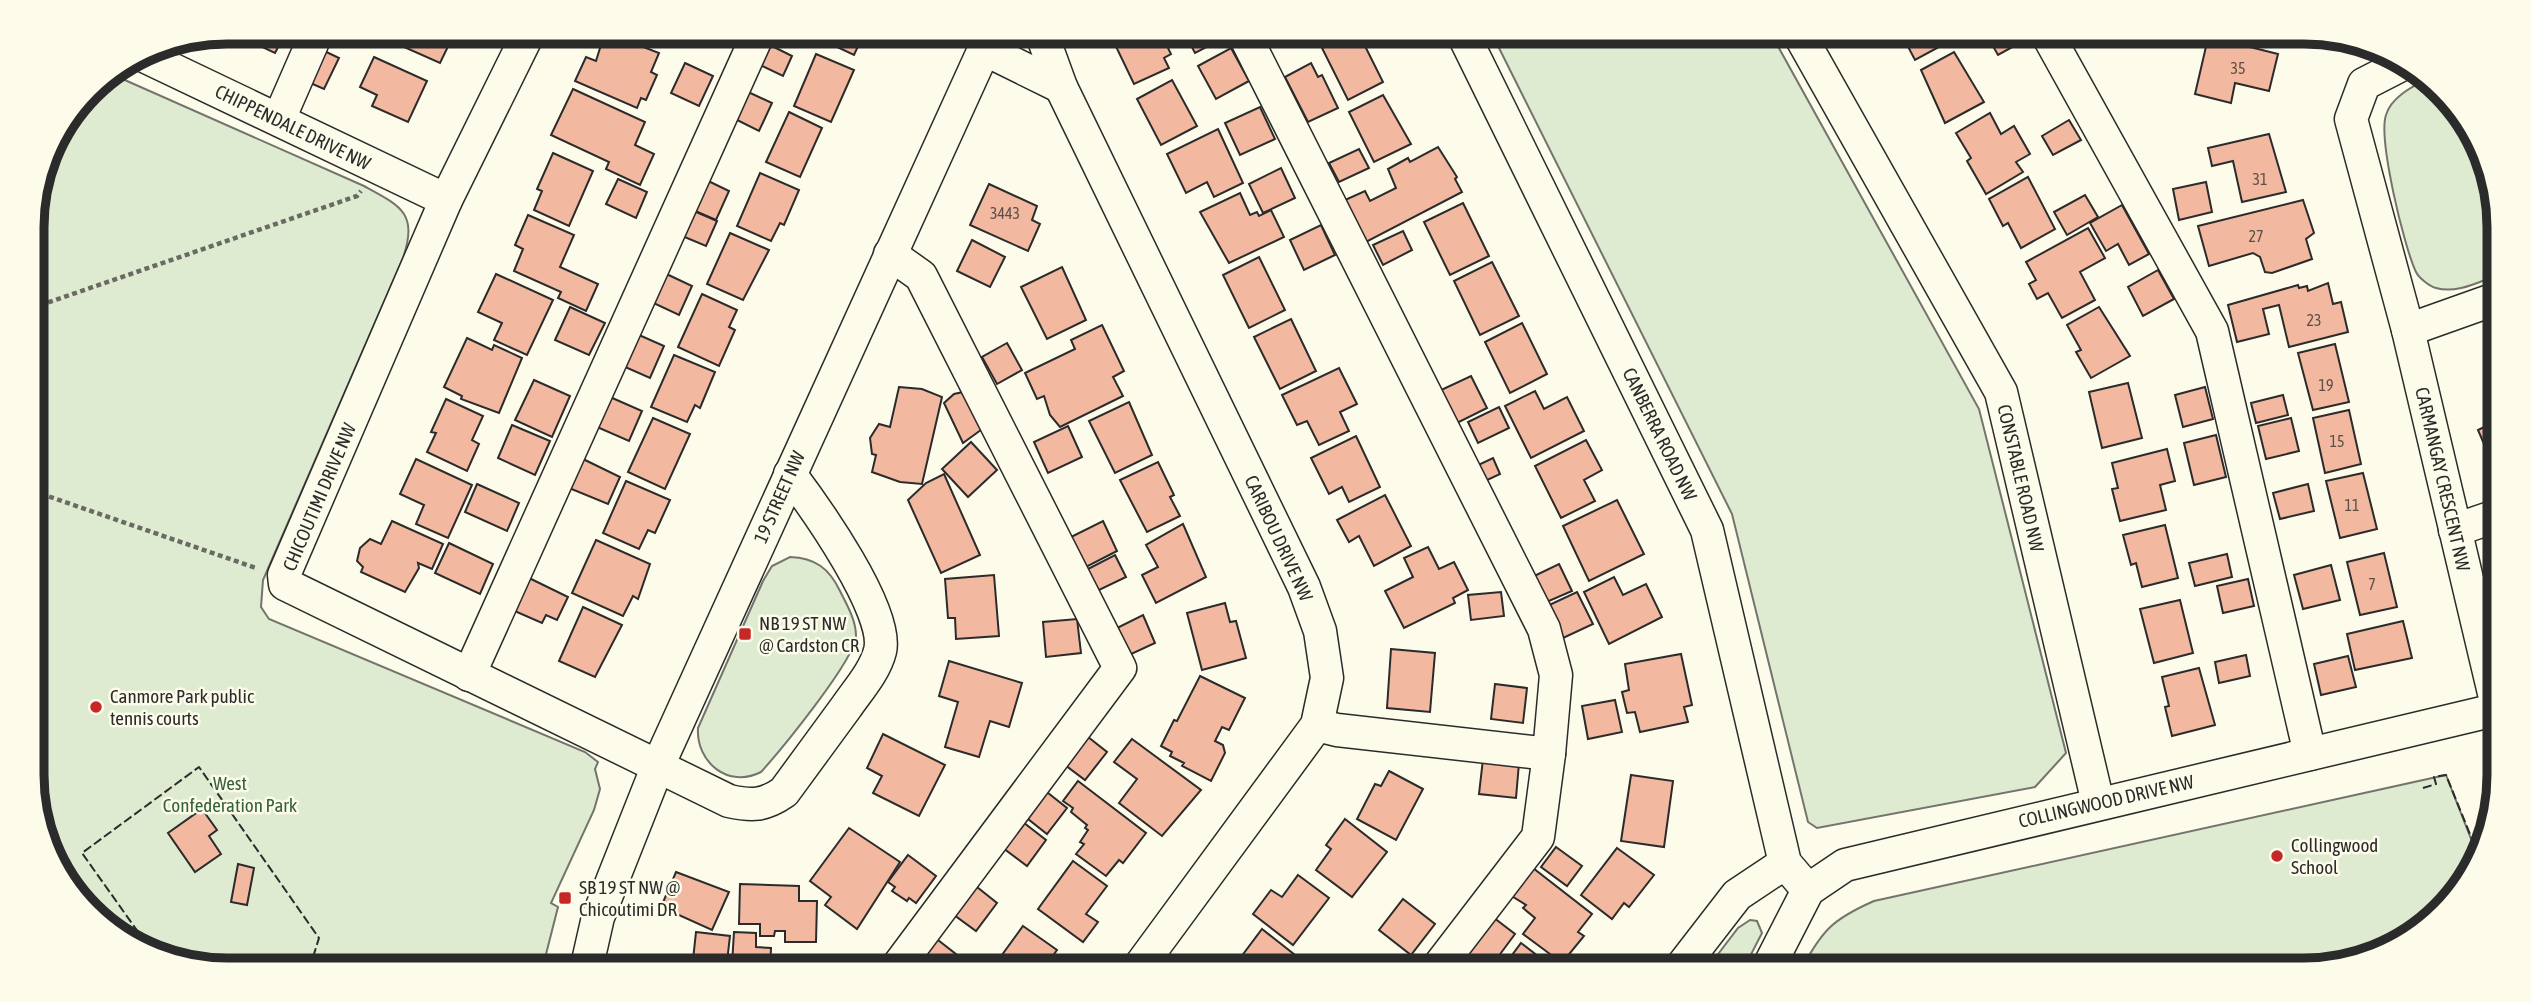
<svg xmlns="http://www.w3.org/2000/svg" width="2531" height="1002" font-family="'Asap Condensed',sans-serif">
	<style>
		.green { fill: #deebd1; stroke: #74746e; stroke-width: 2 }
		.building { fill: #f2b8a0; stroke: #2b2b2b; stroke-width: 2 }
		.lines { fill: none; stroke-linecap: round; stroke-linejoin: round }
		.minor-casing { stroke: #2b2b2b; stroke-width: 35 }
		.path { stroke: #6a6964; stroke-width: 4.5; stroke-dasharray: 5 3.5; stroke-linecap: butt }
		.minor { stroke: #fdfbea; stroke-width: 32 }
		.fence { stroke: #2b2b2b; stroke-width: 2; stroke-dasharray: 9 3.5; stroke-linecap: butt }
		.poi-dot { fill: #c62828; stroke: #fdfbea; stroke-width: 2.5 }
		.labels { text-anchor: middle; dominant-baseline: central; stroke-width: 5; stroke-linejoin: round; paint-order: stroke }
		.number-label { font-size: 16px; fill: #5d4e48 }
		.street-label { font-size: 19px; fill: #2b2b2b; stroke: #fdfbea }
		.poi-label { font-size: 19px; fill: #2b2b2b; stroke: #fdfbea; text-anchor: start }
		.park-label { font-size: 19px; fill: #34623c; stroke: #fdfbea }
		.rim { fill: none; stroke: #2b2b2b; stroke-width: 9 }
	</style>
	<rect width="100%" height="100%" fill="#fdfbea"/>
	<g class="green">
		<path d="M1491,32h279l209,377 87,344 -31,34 -218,41 -9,-6 -76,-308z"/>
		<path d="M109,73l255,113c37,20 54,27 39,72l-140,322 -2,27 8,12 316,133 13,10 -3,7 5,20 -6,21 -43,93 7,4 -16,63h-315l-63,-10 -84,-56 -45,-91 -3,-600 20,-73 46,-60z"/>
		<path d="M2425,80l26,18 47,103v74c-20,7 -41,19 -62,13 -7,-2 -17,-10 -20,-16 -12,-25 -38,-133 -30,-157 5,-17 24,-27 39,-35z"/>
		<path d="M790,557c25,1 39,11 50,34 7,14 16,29 16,45 -1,24 -76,115 -95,136 -33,17 -65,-10 -63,-44l65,-147 9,-15z"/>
		<path d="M2446,775l29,74 8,-3 -60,84 -106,40h-516c21,-40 32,-51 73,-69z"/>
		<path d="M1750,920l7,1 5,12 -19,37h-37l32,-42z"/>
	</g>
	<g class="building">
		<path d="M230,32h56l-11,21z"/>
		<path d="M389,32h66l-15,31 -54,-24z"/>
		<path d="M605,32l54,21 -8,19 6,3 -11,25 -5,-2 -4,10 -62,-27 11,-24 10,4z"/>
		<path d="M631,32h32l-6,12z"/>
		<path d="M700,32h29l-6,11z"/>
		<path d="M774,32h27l-4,10z"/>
		<path d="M824,32h54l-3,6 -11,-5 -10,22 -34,-16z"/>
		<path d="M1109,32h51l11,22 -7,4 5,10 -35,16z"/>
		<path d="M1184,32h39l3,5 -31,16z"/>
		<path d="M1358,32l25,50 -35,18 -26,-52z"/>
		<path d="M1894,32h48l6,10 -33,18 -13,-25 -5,2z"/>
		<path d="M1985,32h38l4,7 -29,16z"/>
		<path d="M2208,38l30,7 2,-5 11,3 -1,4 28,7 -9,37 -34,-8 -4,20 -36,-9z"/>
		<path d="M766,43l26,13 -9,20 -27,-13z"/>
		<path d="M316,47l23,11 -15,31 -23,-10z"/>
		<path d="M1231,48l18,33 -33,18 -18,-33z"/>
		<path d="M1954,52l30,50 -39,21 -24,-53z"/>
		<path d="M816,54l38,16 -23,52 -37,-16z"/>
		<path d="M374,57l53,24 -19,41 -36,-16 5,-11 -17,-8z"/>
		<path d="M685,63l28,13 -14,30 -28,-13z"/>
		<path d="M1311,63l7,14 4,-2 16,33 -30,14 -23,-45z"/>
		<path d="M1172,80l25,46 -36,19 -24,-46z"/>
		<path d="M573,89l72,33 -10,23 19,9 -14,31 -34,-16 3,-7 -58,-27z"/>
		<path d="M746,91l26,12 -13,28 -26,-13z"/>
		<path d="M1383,95l28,49 -37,18 -25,-50z"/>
		<path d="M1260,107l15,32 -35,16 -15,-32z"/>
		<path d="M789,112l33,16 -22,49 -34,-15z"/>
		<path d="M1990,113l11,21 13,-8 16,28 -14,8 7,10 -37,22 -19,-33 4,-3 -15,-25z"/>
		<path d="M2069,120l12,20 -28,15 -11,-19z"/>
		<path d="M1218,129l25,54 -29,14 -7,-15 -21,11 -19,-39z"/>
		<path d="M2269,134l17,58 -44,10 -9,-41 -21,5 -4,-18z"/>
		<path d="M1438,147l19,30 -2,2 7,13 -96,50 -21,-42 20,-9 5,10 26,-13 -8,-19 20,-11 2,4z"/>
		<path d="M1359,149l10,19 -30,14 -10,-19z"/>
		<path d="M553,153l40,18 -24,55 -35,-16 8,-19 -5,-2z"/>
		<path d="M1281,168l14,30 -32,15 -14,-29z"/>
		<path d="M760,173l39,17 -15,35 -4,-2 -9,18 -34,-15z"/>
		<path d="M700,177l29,14 -13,29 -30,-13z"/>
		<path d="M2028,177l27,52 -34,19 -13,-25 -5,3 -14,-27z"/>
		<path d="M618,179l29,13 -11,26 -30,-14z"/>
		<path d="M2206,182l6,30 -33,8 -6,-31z"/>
		<path d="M989,184l48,22 -5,14 8,4 -12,27 -58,-26z"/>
		<path d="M1240,193l10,22 7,-3 2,4 12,-6 13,27 -55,26 -29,-51z"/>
		<path d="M2085,195l13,22 -31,18 -13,-23z"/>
		<path d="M2303,200l11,33 -8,6 6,20 -40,14 -7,-1 -5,-15 -7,-4 -44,13 -11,-40z"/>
		<path d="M1463,203l26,53 -39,19 -26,-53z"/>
		<path d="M2122,205l27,49 -20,11 -11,-21 -12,7 -16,-28z"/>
		<path d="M687,208l30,13 -11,25 -31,-13z"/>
		<path d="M528,215l46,20 -14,32 38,17 -12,27 -28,-13 3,-6 -47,-21 9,-22 -8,-4z"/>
		<path d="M1321,225l14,30 -31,15 -14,-30z"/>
		<path d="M2088,228l17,30 -25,14 15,28 -33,18 -14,-25 -11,6 -8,-15 7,-4 -10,-18z"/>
		<path d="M1403,231l9,19 -29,15 -10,-20z"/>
		<path d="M730,233l39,17 -26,50 -36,-16z"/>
		<path d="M972,240l33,17 -15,30 -33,-16z"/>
		<path d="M1259,257l26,53 -36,18 -26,-53z"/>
		<path d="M1492,262l27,54 -39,19 -26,-54z"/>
		<path d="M1062,267l24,53 -39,19 -26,-52z"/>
		<path d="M658,270l34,16 -13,29 -34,-16z"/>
		<path d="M2158,270l16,29 -31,17 -15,-29z"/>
		<path d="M496,274l57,26 -26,55 -33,-15 8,-17 -24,-11z"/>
		<path d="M2328,283l5,21 8,-2 7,30 -59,15 -10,-42 -16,4 6,25 -32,8 -9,-37 70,-20 1,3 8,-2 1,5z"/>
		<path d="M702,294l35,16 -8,17 6,3 -16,36 -41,-19z"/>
		<path d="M570,307l35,16 -16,32 -34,-15z"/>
		<path d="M2099,307l31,49 -39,22 -15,-26 5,-2 -14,-25z"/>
		<path d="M1291,319l25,52 -36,18 -26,-52z"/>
		<path d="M1522,323l25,51 -37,19 -25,-51z"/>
		<path d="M1102,325l22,46 -11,6 10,19 -63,31 -10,-12 -6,-19 -7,3 -12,-26 50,-24 -4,-9z"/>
		<path d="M630,331l34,15 -14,32 -34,-15z"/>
		<path d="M467,338l25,12 2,-5 28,13 -23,55 -38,-14 1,-3 -18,-9z"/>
		<path d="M1007,343l15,27 -25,14 -15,-27z"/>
		<path d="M2335,344l14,58 -36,8 -15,-57z"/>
		<path d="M674,355l41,17 -15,36 -5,-3 -8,17 -36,-15z"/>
		<path d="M1339,368l18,36 -17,8 9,19 -30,14 -12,-24 -10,4 -15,-30z"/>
		<path d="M1471,376l16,32 -32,16 -16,-33z"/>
		<path d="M534,380l36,16 -18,41 -37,-17z"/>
		<path d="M2128,383l14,55 -40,10 -13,-56z"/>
		<path d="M899,387l23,2 20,8 -20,87 -22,-2 -28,-10 4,-17 -4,-1 -2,-16 9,-14 11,3z"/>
		<path d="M2205,387l8,32 -30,8 -8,-32z"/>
		<path d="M2498,390v26l-8,-23z"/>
		<path d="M968,391l17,36 -22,16 -19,-40 10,-9z"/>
		<path d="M1535,391l9,18 23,-12 17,34 -53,27 -26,-52z"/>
		<path d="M2283,395l5,20 -32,8 -5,-20z"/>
		<path d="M610,397l32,14 -13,30 -32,-14z"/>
		<path d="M446,399l37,17 -11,24 7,4 -12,27 -40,-19 9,-19 -5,-1z"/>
		<path d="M1129,402l23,53 -37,18 -26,-52z"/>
		<path d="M1499,407l10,21 -31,15 -10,-21z"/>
		<path d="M2349,410l12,54 -36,9 -12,-55z"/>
		<path d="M653,418l37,16 -25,55 -37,-17z"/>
		<path d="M2291,418l8,33 -33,8 -8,-33z"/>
		<path d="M2498,420l1,45 -3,-6 -3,1 -6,-17 -3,1 -6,-14z"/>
		<path d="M512,425l38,16 -15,34 -37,-17z"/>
		<path d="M1068,426l14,31 -34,16 -14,-31z"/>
		<path d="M2216,435l10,42 -32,8 -10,-42z"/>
		<path d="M1356,436l24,51 -31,15 -7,-15 -13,7 -18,-36z"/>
		<path d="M1586,440l16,30 -18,10 11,21 -34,17 -26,-52z"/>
		<path d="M971,442l26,28 -29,27 -26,-28z"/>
		<path d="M2167,449l8,32 -15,4 6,25 -46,11 -8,-32 6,-1 -6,-25z"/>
		<path d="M1493,458l7,16 -19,9 -7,-16z"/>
		<path d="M416,459l56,26 -24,53 -32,-14 8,-19 -24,-11z"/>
		<path d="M583,459l37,18 -12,27 -39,-16z"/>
		<path d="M1158,462l16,33 -4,2 10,19 -33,16 -27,-52z"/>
		<path d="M2363,473l14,56 -37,9 -14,-57z"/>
		<path d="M944,474l36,81 -39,18 -33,-73 18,-17z"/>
		<path d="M626,481l44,19 -15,33 -7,-3 -9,19 -36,-16z"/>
		<path d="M477,484l42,19 -12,28 -42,-19z"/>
		<path d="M2308,484l6,27 -34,8 -7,-26z"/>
		<path d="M1385,495l26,51 -37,20 -15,-30 -10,6 -12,-22z"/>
		<path d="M1617,500l27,54 -55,27 -26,-55z"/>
		<path d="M392,521l51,23 -11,25 -14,-6 1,5 -14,24 -44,-20 2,-5 -6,-6 3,-13 10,-9 11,5z"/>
		<path d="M1103,521l14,30 -31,16 -15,-30z"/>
		<path d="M1183,524l23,53 -50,26 -14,-28 16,-8 -12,-22z"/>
		<path d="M2165,525l13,53 -36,9 -6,-24 -5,2 -8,-30z"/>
		<path d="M596,540l54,24 -12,35 -5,-3 -10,20 -51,-23z"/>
		<path d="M449,543l44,21 -13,30 -45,-21z"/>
		<path d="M1428,547l11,22 15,-7 14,28 -15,8 2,5 -51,25 -19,-37 28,-14 -9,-19z"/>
		<path d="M2384,553l13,54 -37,8 -13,-53z"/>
		<path d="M2227,554l5,23 -37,9 -6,-23z"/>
		<path d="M1115,555l11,22 -29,14 -11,-21z"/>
		<path d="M1559,564l13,27 -30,13 -12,-26z"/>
		<path d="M2331,565l9,35 -37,9 -9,-34z"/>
		<path d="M994,575l5,61 -43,3 -1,-21h-7l-3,-39z"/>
		<path d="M527,577l41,20 -11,23 -11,-5 -4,8 -32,-14z"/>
		<path d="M1614,577l9,18 23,-11 16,33 -53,27 -25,-52z"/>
		<path d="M2248,579l6,27 -31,7 -6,-27z"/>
		<path d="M1501,592l3,24 -33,4 -3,-25z"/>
		<path d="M1577,592l16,32 -32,15 -16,-32z"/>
		<path d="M2180,600l13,53 -39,10 -14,-54z"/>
		<path d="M1225,603l5,19 6,-1 10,37 -44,12 -15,-57z"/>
		<path d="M583,607l39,18 -27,52 -36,-16z"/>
		<path d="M1143,615l12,28 -28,13 -12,-27z"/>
		<path d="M1077,619l4,34 -35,4 -3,-35z"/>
		<path d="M2403,621l9,37 -57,12 -8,-36z"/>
		<path d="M1391,649l44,4 -5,59 -43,-4z"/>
		<path d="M1681,654l11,51 -8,2 4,15 -48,10 -5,-20 -8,1 -5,-21 7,-2 -4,-26z"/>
		<path d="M2246,655l4,21 -31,7 -4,-21z"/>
		<path d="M2348,656l8,31 -35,8 -7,-31z"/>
		<path d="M949,661l73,22 -13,44 -19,-6 -11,36 -34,-10 13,-45 -19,-6z"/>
		<path d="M2199,668l16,57 -43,11 -7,-29 4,-1 -7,-29z"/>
		<path d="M1200,676l45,22 -16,32 -7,-3 -7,14 8,4 2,8 -14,28 -29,-15 2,-3 -14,-7 2,-4 -11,-6 13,-26 3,1z"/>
		<path d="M1495,684l32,4 -4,35 -32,-4z"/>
		<path d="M1615,700l7,32 -34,7 -6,-33z"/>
		<path d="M1083,733l24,19 -22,28 -24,-18z"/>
		<path d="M883,734l62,31 -26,51 -46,-23 9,-17 -15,-8z"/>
		<path d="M1132,739l69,51 -39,46 -43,-33 18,-24 -23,-17z"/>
		<path d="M1483,759l36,4 -3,35 -37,-4z"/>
		<path d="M1389,771l34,18 -27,51 -39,-21 18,-35 6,2z"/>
		<path d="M1631,775l42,6 -9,66 -43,-6z"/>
		<path d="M1078,781l68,52 -23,30 -4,-3 -13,16 -30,-22 8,-10 -4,-2 8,-12 -3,-2 2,-3 -16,-13 2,-4 -10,-7z"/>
		<path d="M1043,789l24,19 -20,26 -24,-19z"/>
		<path d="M202,809l15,21 -8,6 12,18 -26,18 -27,-39z"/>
		<path d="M1019,819l27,21 -19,26 -28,-21z"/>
		<path d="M1345,819l42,33 -35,45 -36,-27 15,-21 -5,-4z"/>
		<path d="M849,828l51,34 -43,67 -32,-24 6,-8 -21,-16z"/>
		<path d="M1556,847l26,19 -15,20 -26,-19z"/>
		<path d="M1617,848l37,27 -25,32 -5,-4 -12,16 -31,-24z"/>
		<path d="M908,855l28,21 -20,27 -7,-5 -2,3 -15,-10 3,-4 -7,-5z"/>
		<path d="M1073,861l34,25 -21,28 12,8 -15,20 -45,-33z"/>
		<path d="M1524,861l68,53 -14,18 6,4 -22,27 -39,-29 12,-16 -12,-10 3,-3 -24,-15z"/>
		<path d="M238,864l16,4 -7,37 -16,-3z"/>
		<path d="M676,872l53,20 -17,38 -51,-23z"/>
		<path d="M1298,875l31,23 -36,47 -40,-31 18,-24 11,7z"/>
		<path d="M972,883l25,20 -21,28 -26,-19z"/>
		<path d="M740,884l59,2v15h18l-1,41h-31v-11h-10l-1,5h-14v-12h-21z"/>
		<path d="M1403,899l32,25 -24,31 -32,-25z"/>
		<path d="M1485,911l30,23 -20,27 -6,-4 -9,12 -23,-17z"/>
		<path d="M1023,926l34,24 -12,17 5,3h-59z"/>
		<path d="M1262,929l47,37 -3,4h-56l3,-4 -12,-9z"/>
		<path d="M696,932l34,4 -4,34 -34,-1z"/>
		<path d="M734,932l22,1v14l15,1 -1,22h-19v-5l-19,-1z"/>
		<path d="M929,933l32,25 -9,12h-34l-11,-8z"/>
		<path d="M1521,943l35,27h-55z"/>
		<path d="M1365,960l13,10h-21z"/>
	</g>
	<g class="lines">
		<g class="minor-casing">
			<g id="minor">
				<path d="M529,32l-83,168 -162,375 1,9 444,217c23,5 35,5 55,-9 21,-29 42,-57 63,-86 11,-16 28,-35 33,-55 10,-39 -66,-145 -90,-177"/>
				<path d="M1041,32l20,55 243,500 16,44 7,47 -10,47 -180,245"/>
				<path d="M1243,32l301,597 12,46 -7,79 -212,-24 -20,-5"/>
				<path d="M1462,32l245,498 78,333 23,27"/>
				<path d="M1798,32l203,360 97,411"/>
				<path d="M2046,32l166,299 98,423"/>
				<path d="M984,49l77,38"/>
				<path d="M140,54l306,146"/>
				<path d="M2401,65l-37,19 -13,35 57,211 90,-32"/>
				<path d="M279,119l38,-87"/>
				<path d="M890,254l31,22 199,392 -225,302"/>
				<path d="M2408,330l90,380"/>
				<path d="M2455,530l44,-15"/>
				<path d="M469,675l290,-643"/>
				<path d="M586,970l12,-53 59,-149 335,-736"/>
				<path d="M1436,970l102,-133 11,-83"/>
				<path d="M1679,970l58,-75 48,-32"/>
				<path d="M1767,970l41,-80 37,-25 654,-156"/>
			</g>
		</g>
		<g class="path">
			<path d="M32,308l325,-112 4,-5"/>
			<path d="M33,491l223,77"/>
		</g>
		<use href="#minor" class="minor"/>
		<g class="fence">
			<path d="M2423,788l13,-4 -2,-7 12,-2 30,74 7,-3"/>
			<path d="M153,953l-71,-100 117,-86 120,171 -10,32"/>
		</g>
	</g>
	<g class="poi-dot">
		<rect x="738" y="627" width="14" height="14" rx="3.5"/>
		<circle cx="96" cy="707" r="7"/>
		<circle cx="2277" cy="856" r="7"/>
		<rect x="558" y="891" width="14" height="14" rx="3.5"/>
	</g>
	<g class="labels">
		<g class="number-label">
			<text x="2238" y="68">35</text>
			<text x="2260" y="179">31</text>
			<text x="1005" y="213">3443</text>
			<text x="2256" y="236">27</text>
			<text x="2314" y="320">23</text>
			<text x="2326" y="385">19</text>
			<text x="2337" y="441">15</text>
			<text x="2352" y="505">11</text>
			<text x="2372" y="584">7</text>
		</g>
		<g class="street-label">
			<text transform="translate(293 127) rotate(26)">CHIPPENDALE DRIVE NW</text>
			<text transform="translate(1660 434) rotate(64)">CANBERRA ROAD NW</text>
			<text transform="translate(2021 478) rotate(77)">CONSTABLE ROAD NW</text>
			<text transform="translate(2443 479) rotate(77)">CARMANGAY CRESCENT NW</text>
			<text transform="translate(319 497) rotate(-67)">CHICOUTIMI DRIVE NW</text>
			<text transform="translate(779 497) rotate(-66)">19 STREET NW</text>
			<text transform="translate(1279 538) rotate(65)">CARIBOU DRIVE NW</text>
			<text transform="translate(2106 801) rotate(-13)">COLLINGWOOD DRIVE NW</text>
		</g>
		<g class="poi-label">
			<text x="759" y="623">NB 19 ST NW<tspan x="759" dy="22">@ Cardston CR</tspan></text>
			<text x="110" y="696">Canmore Park public<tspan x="110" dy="22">tennis courts</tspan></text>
			<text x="2291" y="845">Collingwood<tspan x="2291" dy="22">School</tspan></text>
			<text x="579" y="887">SB 19 ST NW @<tspan x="579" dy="22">Chicoutimi DR</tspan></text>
		</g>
		<g class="park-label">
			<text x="230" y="783">West<tspan x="230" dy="22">Confederation Park</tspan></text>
		</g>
	</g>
	<path d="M0 0H2531V1002H0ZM227 44H2304A183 183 0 0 1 2487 227V775A183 183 0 0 1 2304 958H227A183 183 0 0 1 44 775V227A183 183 0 0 1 227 44Z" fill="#fdfbea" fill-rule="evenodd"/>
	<path class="rim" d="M227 44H2304A183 183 0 0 1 2487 227V775A183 183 0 0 1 2304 958H227A183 183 0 0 1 44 775V227A183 183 0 0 1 227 44Z"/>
</svg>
